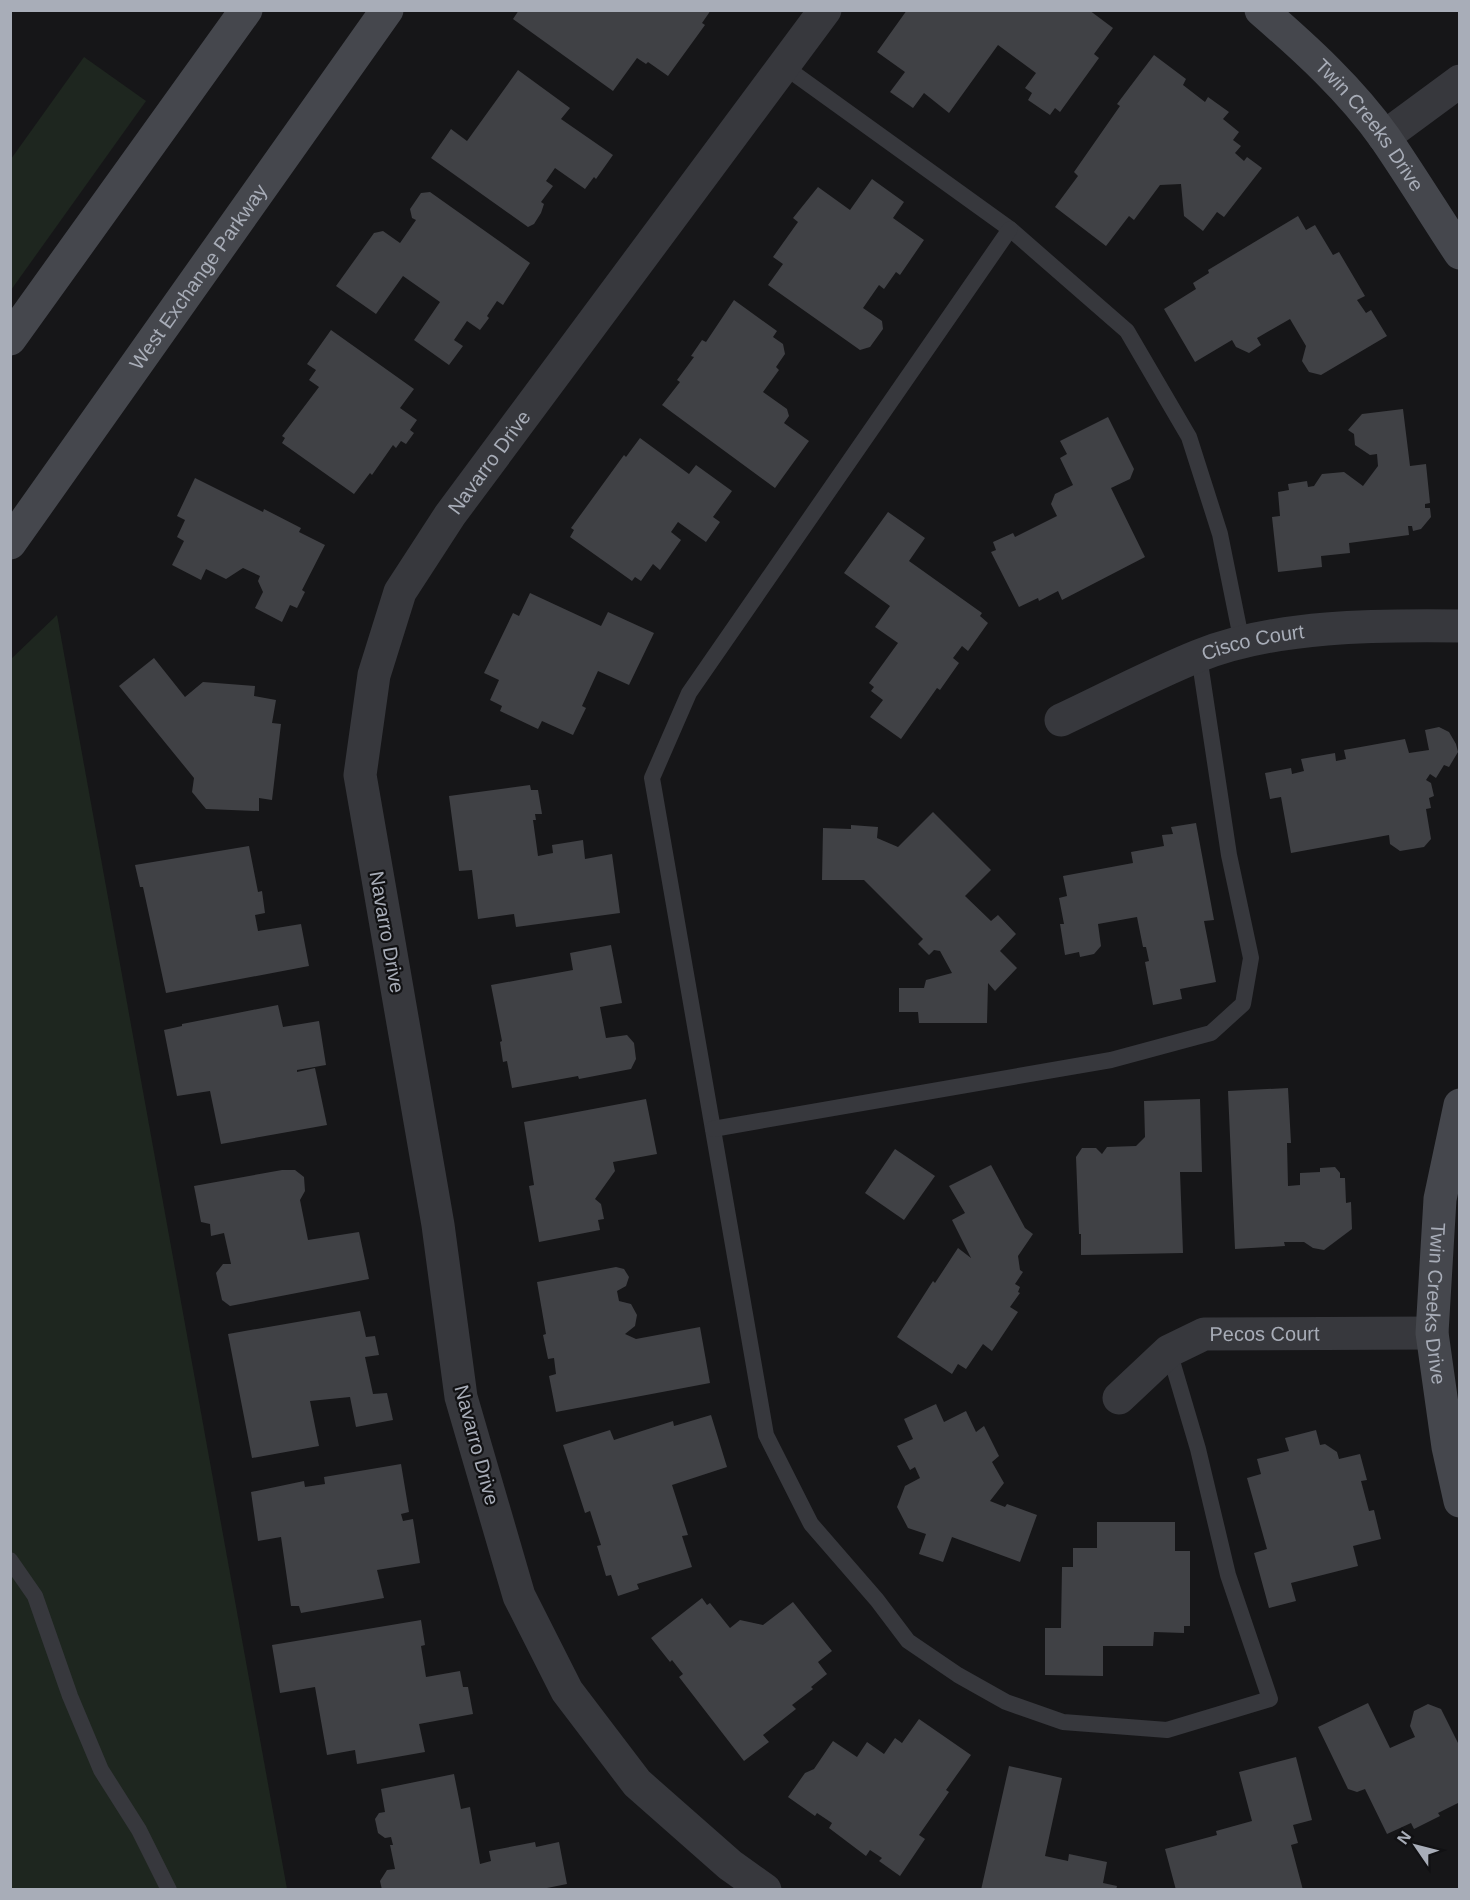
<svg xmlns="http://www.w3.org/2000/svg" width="1470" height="1900" font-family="Helvetica,sans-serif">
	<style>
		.green { fill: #1e261f }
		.building { fill: #404145 }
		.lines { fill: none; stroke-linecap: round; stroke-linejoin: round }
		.lane { stroke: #37383d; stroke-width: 16 }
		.street { stroke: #37383d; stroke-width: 33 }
		.secondary { stroke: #45474d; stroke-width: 33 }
		.labels { text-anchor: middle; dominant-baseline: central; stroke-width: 4.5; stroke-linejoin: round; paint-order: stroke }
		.street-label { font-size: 20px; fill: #a8adb8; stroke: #111113 }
	</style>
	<rect width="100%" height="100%" fill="#161618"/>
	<g class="green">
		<path d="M84,57l62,44 -135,189v-131z"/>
		<path d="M57,615l230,1274 -276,1 -1,-1230z"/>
	</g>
	<g class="building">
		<path d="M519,10h192l-9,13 3,2 -37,51 -20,-14 -2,2 -9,-6 -24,33 -100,-72z"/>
		<path d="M907,10h182l24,18 -19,26 5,4 -39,54 -5,-4 -5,7 -22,-15 4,-7 -7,-5 11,-15 -38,-28 -49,68 -25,-20 -11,15 -23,-16 15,-20 -28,-20z"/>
		<path d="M1154,55l32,24 -3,6 22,17 3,-5 21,15 -6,7 16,13 -6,8 8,6 -6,7 9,8 3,-4 15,11 -38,49 -7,-5 -14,19 -19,-15 -3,-32 -21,1 -26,35 -5,-4 -23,30 -51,-39 23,-31 -4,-4 46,-66 -3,-2z"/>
		<path d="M518,70l52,38 -9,11 52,36 -17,24 -2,-2 -9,12 -30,-21 -9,13 7,5 -12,16 3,2 -3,9 -7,11 -6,3 -97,-69 20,-29 16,12z"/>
		<path d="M872,179l32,23 -11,16 31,22 -24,35 -4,-3 -12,17 -5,-4 -16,23 19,13 1,8 -13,18 -10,3 -92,-65 15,-21 -10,-7 25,-35 -5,-4 25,-31 32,23z"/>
		<path d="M430,192l100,71 -27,42 -6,-4 -10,15 2,2 -9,12 -13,-9 -13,19 9,6 -14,19 -35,-25 26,-38 -37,-26 -27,38 -40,-28 38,-53 9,-2 17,12 16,-23 -4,-2 -2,-9 11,-16z"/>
		<path d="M1298,216l8,14 9,-5 18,30 6,-3 26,44 -8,4 9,13 5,-3 16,26 -66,39 -12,-3 -7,-11 4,-15 -16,-27 -33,19 4,7 -12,8 -13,-6 -4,-7 -37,22 -31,-53 32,-20 -3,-6 16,-10 -1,-3z"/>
		<path d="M734,300l43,31 -4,6 10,7 2,10 -9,13 3,3 -16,22 24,17 2,7 -5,7 25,18 -34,47 -113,-83 18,-23 -3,-2 17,-23 -3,-1 11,-16 4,2z"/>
		<path d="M331,330l83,59 -14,19 17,12 -7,10 4,3 -8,11 -5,-3 -5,7 -3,-3 -21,30 -2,-2 -16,21 -72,-51 3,-5 -3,-2 37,-49 -10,-7 7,-10 -9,-6z"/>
		<path d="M1403,409l7,57 16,-2 4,39 -5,1v4h5l1,9 -10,12 -8,2 -1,-5h-4l1,9 -60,8 1,10 -29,3 1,11 -44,5 -6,-55 8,-1 -2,-24 11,-2 -1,-6 19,-3 1,6 6,-1 8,-12 22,-2 19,14 15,-20 -1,-12 -7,1 -15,-10 -1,-11 -6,-4 14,-16z"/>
		<path d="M1108,417l26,52 -4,10 -19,9 34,69 -83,43 -4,-9 -19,10 -1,-3 -19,9 -28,-55 5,-2 -3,-8 20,-9 2,4 42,-21 -6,-12 4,-10 18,-9 -13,-27 7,-4 -7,-13z"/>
		<path d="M640,438l49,36 7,-9 36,26 -19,26 7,5 -14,20 -28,-20 -7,10 10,8 -21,30 -7,-6 -12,17 -6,-4 -3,4 -62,-44 4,-7 -3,-2 53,-73 2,2z"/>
		<path d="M195,478l68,34 1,-3 37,19 -2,4 26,13 -23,45 3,2 -8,16 -7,-3 -8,17 -27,-14 8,-16 -5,-11 2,-5 -17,-8 -17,11 -20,-10 -5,11 -29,-15 12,-24 -7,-4 8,-17 -8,-4z"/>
		<path d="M888,512l37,26 -16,23 73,52 -2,3 8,7 -20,28 -6,-5 -9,12 6,5 -19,27 -3,-2 -36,51 -31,-22 13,-17 -12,-9 3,-4 -5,-4 29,-40 -23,-16 15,-21 -46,-33z"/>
		<path d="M530,593l71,33 7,-14 46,21 -25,52 -31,-14 -16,35 4,2 -13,27 -31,-14 -4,8 -38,-18 2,-5 -12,-6 9,-20 -15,-7 29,-60 6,3z"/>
		<path d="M154,658l31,39 18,-15 52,4 -1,10 22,4 -4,23 9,1 -9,76 -13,-2v13l-53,-2 -14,-17 2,-14 -75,-92z"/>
		<path d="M1439,727l10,5 7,12 2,8 -9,15 -5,-2 -8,13 -6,-4 -4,6 5,3 3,13 -5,2 2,10 -5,1 5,30 -7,8 -24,4 -10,-7 -1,-9 -98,18 -10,-56 -11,2 -5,-26 26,-5 1,6 12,-3 -3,-12 34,-6 1,8 10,-2 -2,-9 61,-11 4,14 20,-3 -4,-20z"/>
		<path d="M530,785l1,5h7l4,24h-7l1,6h-3l5,36 15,-3 -1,-8 31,-5 2,19 27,-5 8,59 -104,14 -2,-13 -36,5 -6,-49 -13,1 -10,-75z"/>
		<path d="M933,812l58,58 -26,26 26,25 7,-6 18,19 -16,17 17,17 -22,23 -7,-8 -1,40h-68l-1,-11h-19v-24h25l2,-8 26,-7 -12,-22 -6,-1 -5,5 -11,-11 5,-5 -59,-59h-42l1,-52 28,1v-4l27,2 -1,11 21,9z"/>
		<path d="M1196,823l18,97 -10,1 12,61 -36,7 2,10 -29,6 -8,-43 4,-1 -3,-14h-3l-6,-30 -39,7 3,22 -7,8 -14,3 -1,-5 -14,3 -5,-31h4l-5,-26 8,-2 -4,-20 70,-13 -2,-11 33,-6 -2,-11 11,-1 -2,-7z"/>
		<path d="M249,846l9,46 4,-1 3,22 -10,2 3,16 43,-7 8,42 -143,27 -23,-106h-3l-5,-22z"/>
		<path d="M611,945l11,58 -22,4 6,31 21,-3 7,8 2,16 -5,10 -52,10 -1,-3 -66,12 -5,-27 -4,1 -3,-20 2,-1 -11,-56 82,-15 -3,-17z"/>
		<path d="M278,1005l5,22 36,-6 7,44 -29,5v2l18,-4 12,57 -106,19 -11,-53 -33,5 -13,-66 18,-4v-2z"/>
		<path d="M1288,1088l3,55h-4l1,43 12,-1v-12l20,-1v-4l15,-1 5,6v5h5l1,25 5,-1 1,27 -28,21 -11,-2 -9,-6h-20l1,4 -50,3 -7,-158z"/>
		<path d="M646,1099l11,55 -44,8 2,9 -20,28 6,5 3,15 -6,1 2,10 -61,12 -10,-56 5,-1 -10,-63z"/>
		<path d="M1200,1099l2,73h-22l3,81 -102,2v-21h-2l-3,-77 6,-9h14l6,6 5,-7 29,-1 9,-9 -1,-36z"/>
		<path d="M895,1149l40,27 -31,44 -39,-27z"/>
		<path d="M991,1165l34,63 8,6 -15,22 2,14 3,2 -8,12 5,3 -2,5 2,1 -10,14 8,5 -26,39 -9,-7 -17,25 -8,-5 -6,10 -55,-37 36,-56 2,2 23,-35 13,10 -19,-38 13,-7 -16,-27z"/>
		<path d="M282,1170h13l9,7 1,14 -5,9 8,40 51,-8 10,47 -139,27 -8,-6 -6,-27 7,-9h8l-7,-31 -13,3 -1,-12 -9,-2 -7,-36z"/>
		<path d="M616,1267l8,2 5,8 -3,9 -9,5 2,10 12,3 6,11 -2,11 -10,8 11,5 64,-12 10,56 -154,29 -7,-36 7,-2 -2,-16 -6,1 -5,-24 3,-1 -9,-52z"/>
		<path d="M360,1311l6,26 9,-1 4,19 -14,2 8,37 14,-1 6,27 -37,7 -6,-30 -40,4 9,45 -67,12 -24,-124z"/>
		<path d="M936,1404l8,18 22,-11 10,21 8,-6 15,30 -7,6 12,21 -14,18 15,6 2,-3 30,11 -17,47 -68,-25 -9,25 -24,-8 7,-20 -18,-6 -11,-21 8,-21 15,-8 -5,-11 -5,3 -13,-24 16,-7 -9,-20z"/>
		<path d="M711,1415l16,52 -55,18 16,50 -6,1 10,31 -55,17 2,5 -21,7 -7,-21 -5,1 -9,-30 4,-1 -11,-34 -5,2 -22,-68 47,-15 4,10 59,-19 1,5z"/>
		<path d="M1316,1430l4,15 5,-1 12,8 2,7 21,-5 7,26 -6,1 8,30 5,-1 7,29 -28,7 5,20 -67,17 5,18 -27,7 -15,-55 13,-4 -20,-71 14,-4 -4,-15 32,-8 -4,-13z"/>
		<path d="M401,1464l8,48 -8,2 2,7 10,-2 7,44 -43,7 7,28 -83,15 -2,-7h-8l-10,-69 -23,4 -7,-49 53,-11 1,6 20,-3 -1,-7z"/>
		<path d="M1097,1522h78v29h15v75h-6v7l-30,-1 -1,14h-50v30l-58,-1v-47h16l1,-61h11v-19h24z"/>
		<path d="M702,1598l5,7 3,-2 20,25 10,-8 23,5 30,-23 39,49 -14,11 9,12 -16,13 2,2 -21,16 4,4 -33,26 6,7 -25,19 -65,-84 4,-3 -11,-14 -2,2 -19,-24z"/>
		<path d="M421,1620l4,25 -4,1 5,31 34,-6 3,16h5l5,27 -54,10 6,28 -68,12 -2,-14 -28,5 -12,-68 -35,6 -8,-48z"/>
		<path d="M1368,1703l22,45 25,-11 -5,-11 4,-15 14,-7 13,5 19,38v55l-22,11 2,3 -26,13 -3,-6 -24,11 -22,-45 -8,3 -9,-3 -30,-62z"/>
		<path d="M919,1719l52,36 -25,35 3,2 -30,43 6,4 -25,37 -21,-15 3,-3 -12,-8 -4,6 -37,-28 3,-5 -15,-10 -2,3 -27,-19 17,-24 9,-4 19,-28 24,16 10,-15 17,12 11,-16 7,5z"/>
		<path d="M1296,1757l16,63 -19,5 5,18 -7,2 12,45h-127l-11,-41 52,-14 -1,-4 36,-10 -13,-49z"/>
		<path d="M1009,1766l53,12 -17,78 23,5 1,-7 38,8 -4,21 14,3 -1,4h-135z"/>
		<path d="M454,1774l7,35 9,-2 10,57 11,-3 -2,-10 46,-9 1,5 23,-5 8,42 -30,6h-155l-2,-9 7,-11 8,-1 -5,-24h3l-2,-8 -6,1 -7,-5 -3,-14 4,-6 6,-1 -4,-23z"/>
	</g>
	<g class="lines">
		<g class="lane">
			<path d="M785,67l225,162 117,102 62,106 31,97 22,109"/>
			<path d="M1010,229l-321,464 -37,85 114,657 45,89 66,76 31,41 50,34 48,27 57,20 104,8 103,-31 -42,-124 -30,-126 -29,-98"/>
			<path d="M713,1129l398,-69 100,-27 32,-29 8,-46 -22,-103 -30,-199"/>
			<path d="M10,1560l25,36 35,100 31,74 38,60 30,60"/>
		</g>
		<g class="street">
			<path d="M1384,137l76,-56"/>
			<path id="s1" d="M1061,720c45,-21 90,-45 137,-64 77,-31 179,-31 262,-30"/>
			<path id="s2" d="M1119,1398l50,-47 35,-17 228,-1"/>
			<path id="s3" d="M765,1890l-35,-25 -93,-82 -70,-92 -48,-95 -58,-199 -23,-172 -78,-450 14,-100 26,-83 50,-77 375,-505"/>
		</g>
		<g class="secondary">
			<path id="s4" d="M1261,10c45,39 90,80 124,128 26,38 50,77 75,115"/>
			<path d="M10,339l236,-329"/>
			<path id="s5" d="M10,543l377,-533"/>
			<path id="s6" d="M1460,1105l-20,94 -8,134 16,114 12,54"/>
		</g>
	</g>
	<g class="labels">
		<g class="street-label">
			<text stroke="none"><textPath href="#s4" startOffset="159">Twin Creeks Drive</textPath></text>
			<text stroke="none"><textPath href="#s5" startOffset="326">West Exchange Parkway</textPath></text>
			<text stroke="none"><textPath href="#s3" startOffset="1572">Navarro Drive</textPath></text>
			<text stroke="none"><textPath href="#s1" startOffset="208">Cisco Court</textPath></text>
			<text transform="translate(387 932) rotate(80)">Navarro Drive</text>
			<text stroke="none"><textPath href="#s6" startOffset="201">Twin Creeks Drive</textPath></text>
			<text stroke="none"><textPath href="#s2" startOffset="168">Pecos Court</textPath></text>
			<text transform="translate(477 1445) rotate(75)">Navarro Drive</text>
		</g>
	</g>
	<rect width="1470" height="1900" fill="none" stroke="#a8adb8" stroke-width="24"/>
	<g transform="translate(1416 1846) rotate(305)" stroke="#111113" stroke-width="4.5" paint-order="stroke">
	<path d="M0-4.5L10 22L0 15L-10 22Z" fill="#a8adb8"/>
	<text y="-9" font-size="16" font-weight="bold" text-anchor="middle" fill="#a8adb8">N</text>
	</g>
</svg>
